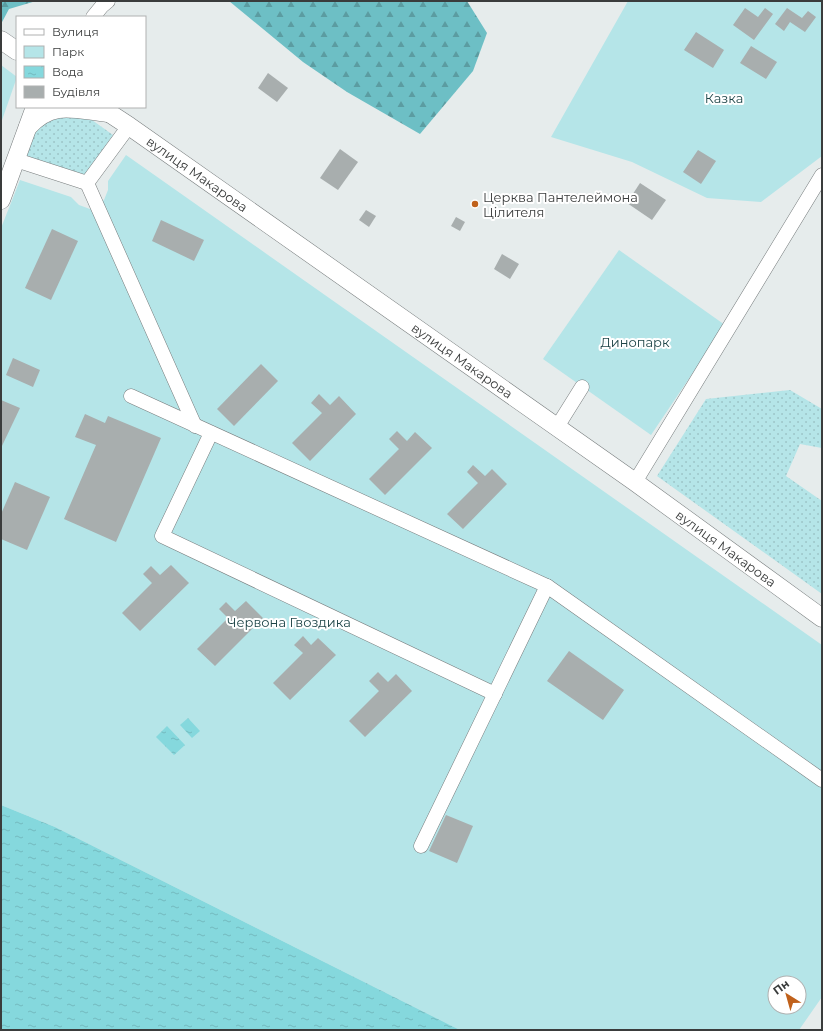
<svg xmlns="http://www.w3.org/2000/svg" width="823" height="1031" font-family="Montserrat,sans-serif">
	<style>
		.grass { fill: url(#grass-dots) }
		.forest { fill: url(#forest-firs) }
		.park { fill: #b5e5e8; fill-rule: evenodd }
		.water { fill: url(#water-ripples) }
		.building { fill: #a8aeae }
		.lines { fill: none; stroke-linecap: round; stroke-linejoin: round }
		.minor-casing { stroke: #787d7e; stroke-width: 15 }
		.major-casing { stroke: #787d7e; stroke-width: 19 }
		.minor { stroke: #fff; stroke-width: 14 }
		.major { stroke: #fff; stroke-width: 18 }
		.poi-dot { fill: #c0611b; stroke: #fff; stroke-width: 1.5 }
		.labels { text-anchor: middle; dominant-baseline: central; stroke-width: 4; stroke-linejoin: round; paint-order: stroke }
		.park-label { font-size: 13px; fill: #1d4447; stroke: #fff }
		.street-label { font-size: 13px; fill: #3a3c3c; stroke: #fff }
		.poi-label { font-size: 13px; fill: #3a3c3c; stroke: #fff; text-anchor: start }
	</style>
	<defs>
		<pattern id="grass-dots" width="8" height="8" patternUnits="userSpaceOnUse"><rect width="8" height="8" fill="#b5e5e8"/><path d="M2 2h.1M6 6h.1" fill="none" stroke="#9cc5c8" stroke-width="1.8" stroke-linecap="round"/></pattern>
		<pattern id="forest-firs" width="22" height="20" patternUnits="userSpaceOnUse"><rect width="22" height="20" fill="#6dbfc5"/><path d="M5 1l3.5 6h-7zM16 11l3.5 6h-7z" fill="#5b9ca1"/></pattern>
		<pattern id="water-ripples" width="26" height="14" patternUnits="userSpaceOnUse"><rect width="26" height="14" fill="#85d8dd"/><path d="M2 4q2-2 4 0t4 0M15 11q2-2 4 0t4 0" fill="none" stroke="#74babf"/></pattern>
	</defs>
	<rect width="100%" height="100%" fill="#e6ecec"/>
	<g class="grass">
		<path d="M70,114l22,6 21,15 -29,41 -61,-21 14,-31z"/>
		<path d="M790,390l32,19v39l-22,-4 -14,32 36,25v93l-165,-118 49,-77z"/>
	</g>
	<g class="forest">
		<path d="M1,1h35l-27,8 -8,15z"/>
		<path d="M229,1h238l20,32 -14,38 -53,63 -73,-42 -44,-30z"/>
	</g>
	<g class="park">
		<path d="M628,1h194v155l-61,46 -54,-4 -75,-36 -81,-25z"/>
		<path d="M1,65l16,12 -16,46z"/>
		<path d="M126,155l696,490v352l-23,33h-339l-405,-203 -54,-22v-577l19,-48 51,17 8,8 11,4 14,-9 4,-10v-9zM775,983h24v24h-24z"/>
		<path d="M619,250l106,75 -74,110 -108,-76z"/>
	</g>
	<g class="water">
		<path d="M188,718l12,13 -8,7 -12,-13z"/>
		<path d="M167,726l18,19 -11,10 -18,-18z"/>
		<path d="M1,805l54,22 405,203h-459z"/>
	</g>
	<g class="building">
		<path d="M745,8l13,9 7,-9 8,6 -19,26 -21,-15z"/>
		<path d="M787,8l15,10 6,-7 8,6 -11,15 -15,-10 -6,9 -9,-7z"/>
		<path d="M696,32l28,18 -11,18 -29,-18z"/>
		<path d="M751,46l26,16 -11,17 -26,-16z"/>
		<path d="M268,73l20,15 -11,14 -19,-14z"/>
		<path d="M340,149l18,13 -20,28 -18,-12z"/>
		<path d="M698,150l18,11 -15,23 -18,-12z"/>
		<path d="M640,183l26,17 -14,20 -25,-17z"/>
		<path d="M366,210l10,6 -7,11 -10,-7z"/>
		<path d="M456,217l9,5 -5,9 -9,-5z"/>
		<path d="M161,220l43,20 -10,21 -42,-20z"/>
		<path d="M52,229l26,12 -27,59 -26,-12z"/>
		<path d="M502,254l17,10 -9,15 -16,-10z"/>
		<path d="M13,358l27,12 -7,17 -27,-12z"/>
		<path d="M261,364l17,17 -44,45 -17,-17z"/>
		<path d="M319,394l11,11 9,-9 17,18 -46,47 -18,-18 30,-30 -11,-10z"/>
		<path d="M1,400l19,8 -19,40z"/>
		<path d="M85,414l20,9 3,-7 53,22 -45,104 -52,-23 32,-74 -21,-8z"/>
		<path d="M397,431l10,10 8,-9 17,16 -47,47 -16,-16 30,-30 -10,-10z"/>
		<path d="M473,465l12,11 7,-7 15,15 -44,45 -16,-15 31,-31 -11,-11z"/>
		<path d="M15,482l35,15 -23,53 -26,-11v-25z"/>
		<path d="M171,565l18,18 -49,48 -18,-18 30,-30 -9,-9 8,-8 9,9z"/>
		<path d="M246,601l17,17 -48,48 -18,-17 31,-31 -9,-9 7,-7 9,9z"/>
		<path d="M303,636l8,9 7,-7 18,17 -46,45 -17,-17 30,-30 -9,-8z"/>
		<path d="M569,651l55,39 -21,30 -56,-39z"/>
		<path d="M378,672l10,10 8,-8 16,17 -47,46 -16,-16 30,-30 -10,-10z"/>
		<path d="M446,815l27,11 -16,37 -28,-12z"/>
	</g>
	<g class="lines">
		<g class="minor-casing">
			<g id="minor">
				<path d="M93,17l9,-11 6,-5"/>
				<path d="M16,160l71,23 42,-57"/>
				<path d="M87,183l108,243"/>
				<path d="M131,396l416,190 275,194"/>
				<path d="M557,427l25,-40"/>
				<path d="M211,433l-49,103 333,158"/>
				<path d="M635,482l187,-307"/>
				<path d="M421,846l126,-260"/>
			</g>
		</g>
		<g class="major-casing">
			<g id="major">
				<path d="M1,40l16,11"/>
				<path id="s1" d="M100,107l29,19 506,356 187,136"/>
				<path d="M28,127c25,-28 48,-17 80,-14"/>
				<path d="M1,200l34,-93"/>
			</g>
		</g>
		<use href="#minor" class="minor"/>
		<use href="#major" class="major"/>
	</g>
	<circle class="poi-dot" cx="475" cy="204" r="4"/>
	<g class="labels">
		<g class="park-label">
			<text x="724" y="98">Казка</text>
			<text x="635" y="342">Динопарк</text>
			<text x="289" y="622">Червона Гвоздика</text>
		</g>
		<g class="street-label">
			<text stroke="none"><textPath href="#s1" startOffset="118">вулиця Макарова</textPath></text>
			<text stroke="none"><textPath href="#s1" startOffset="442">вулиця Макарова</textPath></text>
			<text stroke="none"><textPath href="#s1" startOffset="766">вулиця Макарова</textPath></text>
		</g>
		<g class="poi-label">
			<text x="483" y="197">Церква Пантелеймона<tspan x="483" dy="15">Цілителя</tspan></text>
		</g>
	</g>
	<rect width="823" height="1031" fill="none" stroke="#3a3c3c" stroke-width="4"/>
	<rect x="16" y="16" width="130" height="92" fill="#ffffff" stroke="#b0b1b1"/>
	<rect x="24" y="29" width="20" height="6" fill="#ffffff" stroke="#b0b1b1"/>
	<text x="52" y="36" font-size="12" fill="#3a3c3c">Вулиця</text>
	<rect x="24" y="46" width="20" height="12" fill="#b5e5e8" stroke="#b0b1b1"/>
	<text x="52" y="56" font-size="12" fill="#3a3c3c">Парк</text>
	<rect x="24" y="66" width="20" height="12" fill="url(#water-ripples)" stroke="#b0b1b1"/>
	<text x="52" y="76" font-size="12" fill="#3a3c3c">Вода</text>
	<rect x="24" y="86" width="20" height="12" fill="#a8aeae" stroke="#b0b1b1"/>
	<text x="52" y="96" font-size="12" fill="#3a3c3c">Будівля</text>
	<g transform="translate(787 995) rotate(323)"><circle r="19" fill="#ffffff" stroke="#b0b1b1"/>
	<path d="M0-3L7 15L0 10L-7 15Z" fill="#c0611b"/>
	<text y="-6" font-size="11" font-weight="bold" text-anchor="middle" fill="#3a3c3c">Пн</text>
	</g>
</svg>
